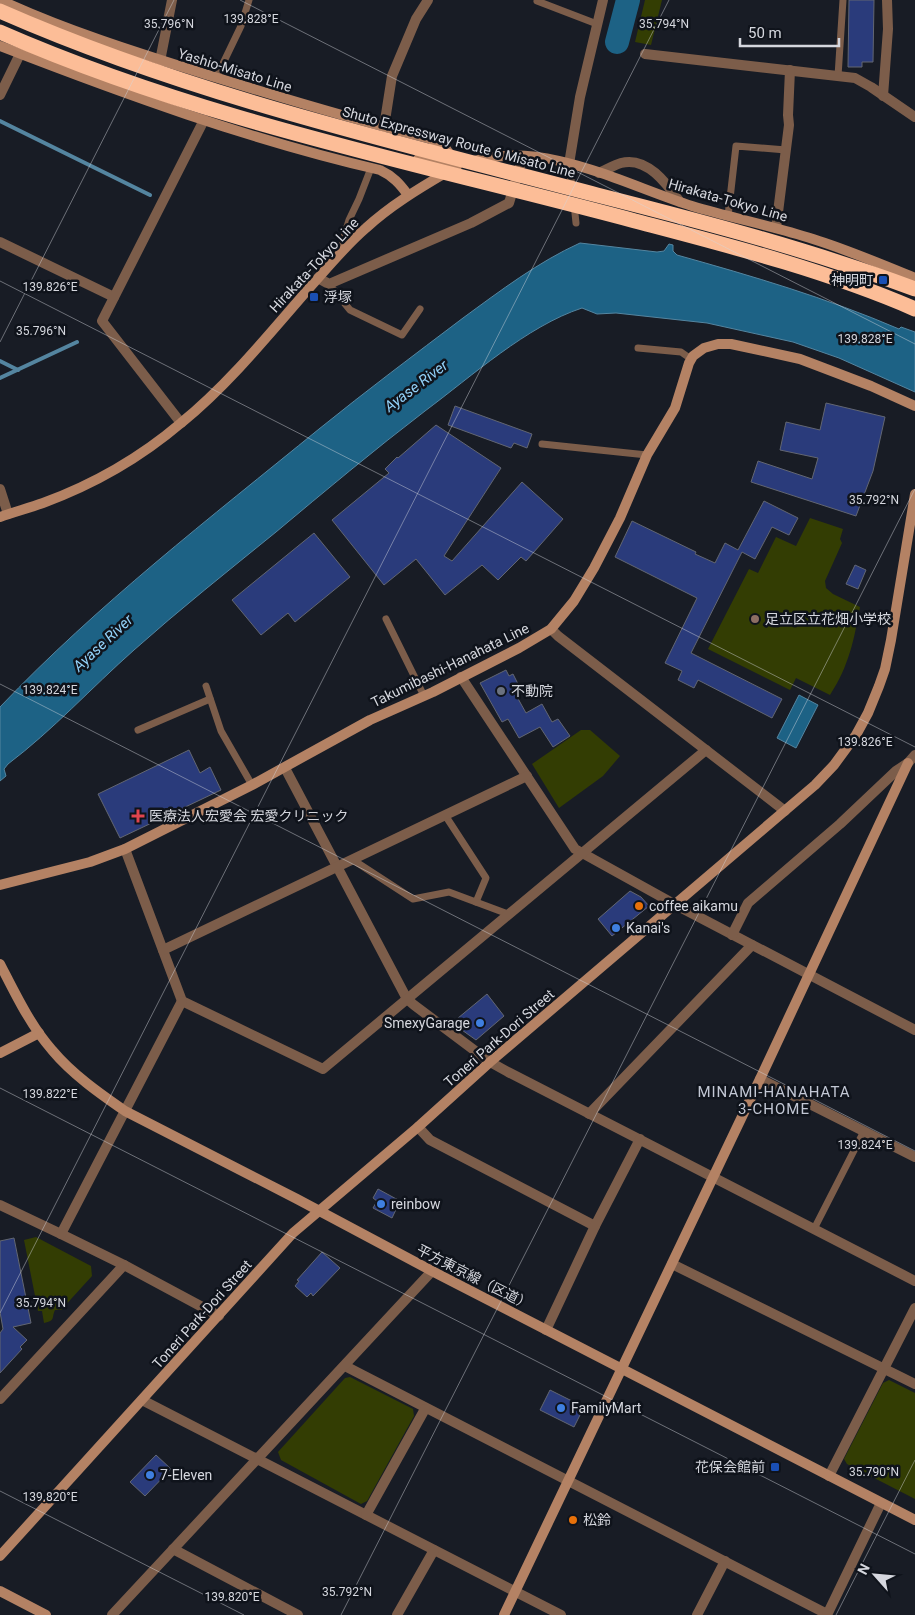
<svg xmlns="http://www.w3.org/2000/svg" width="915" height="1615" font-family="Roboto,'Noto Sans JP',sans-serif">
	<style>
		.green { fill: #333d03 }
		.water { fill: #1d6285; stroke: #5485a0 }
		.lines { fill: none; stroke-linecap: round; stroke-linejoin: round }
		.stream { stroke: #5485a0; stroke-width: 4 }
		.river { stroke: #1d6285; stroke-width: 24 }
		.building { fill: #2a3b7b; stroke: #626672 }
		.lane { stroke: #7c5d4a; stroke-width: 7 }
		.street { stroke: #7c5d4a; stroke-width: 10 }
		.secondary { stroke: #b48264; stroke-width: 10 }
		.highway-bridge { stroke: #fcbd97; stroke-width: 15 }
		.ticks { fill: none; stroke: #d5d7de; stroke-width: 1; stroke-opacity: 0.45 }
		.transit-dot { fill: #1a4fb4; stroke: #0f131b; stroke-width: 2 }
		.education-dot { fill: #8d6e63; stroke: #0f131b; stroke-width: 2 }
		.worship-dot { fill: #6b7280; stroke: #0f131b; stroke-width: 2 }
		.health-dot { fill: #e0444e; stroke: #0f131b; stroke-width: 2 }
		.food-dot { fill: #e8710a; stroke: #0f131b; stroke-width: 2 }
		.shop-dot { fill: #3f7fe0; stroke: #0f131b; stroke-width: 2 }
		.labels { text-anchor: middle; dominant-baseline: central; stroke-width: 5; stroke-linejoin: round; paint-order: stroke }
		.street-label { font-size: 14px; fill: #d5d7de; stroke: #0f131b }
		.poi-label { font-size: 14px; fill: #d5d7de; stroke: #0f131b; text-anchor: start }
		.water-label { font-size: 15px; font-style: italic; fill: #92d1f8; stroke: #0f131b }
		.neighbourhood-label { font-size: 15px; letter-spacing: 1px; fill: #c2c7d4; stroke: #0f131b }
		.ticks-label { font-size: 12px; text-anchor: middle; fill: #d5d7de; stroke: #0f131b; stroke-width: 5; stroke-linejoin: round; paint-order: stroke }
	</style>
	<rect width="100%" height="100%" fill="#181c25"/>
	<g class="green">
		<path d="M645,0h17l-11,45 -16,-3z"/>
		<path d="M810,518l33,11 -3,10 2,4 -17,38 1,7 7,6 27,13c-6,33 -11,59 -30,88l-34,-17 -6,12 -82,-41 41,-80 9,4 18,-36 20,9z"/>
		<path d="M581,730h9l30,26 -17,20 -44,32 -27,-44z"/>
		<path d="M36,1237l55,29 1,10 -31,34h-6c-4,9 1,10 -11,13l-2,-12h-4l-14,-71z"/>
		<path d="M350,1377l63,32 1,7 -47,85 -6,3 -80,-44 -3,-8 67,-74z"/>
		<path d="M889,1380l26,13v106l-68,-35 -3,-5 39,-76z"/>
	</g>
	<g class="water">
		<path d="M580,243l77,9 7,-1 5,-7 4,1v6l4,4c75,21 150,43 222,74l2,-2 14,5v60l-76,-34 -46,-16 -86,-19 -91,-10 -19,1 -15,-6c-55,18 -110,68 -157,103 -51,39 -100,80 -149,121 -48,39 -96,77 -142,118 -43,38 -81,80 -126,114l-4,5 2,7 -6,5v-74c97,-102 210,-189 319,-278 47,-38 95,-74 144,-111 37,-27 75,-56 117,-75z"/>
		<path d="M799,695l19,10 -22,43 -19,-10z"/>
	</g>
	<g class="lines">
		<g class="stream">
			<path d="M0,121l150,74"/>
			<path d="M0,361l18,9"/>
			<path d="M0,378l77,-36"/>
		</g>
		<path class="river" d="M617,42l11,-42"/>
	</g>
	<g class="building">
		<path d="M849,0h25l-1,62h-11v5h-14z"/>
		<path d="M826,403l59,14 -12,54 -17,45 -105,-34 7,-21 54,18 6,-21 -38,-8 6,-28 34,8z"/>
		<path d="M455,406l77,28 -5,14 -13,-5 -3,5 -63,-23z"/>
		<path d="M436,425l65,43 -57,88 8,5 70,-79 41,37 -37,42 -5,-4 -23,23 -16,-15 -37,30 -29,-36 -32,26 -52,-65 57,-47 -4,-4 12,-12 1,1z"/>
		<path d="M764,501l34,17 -9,17 -17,-8 -17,32 -13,-7 -51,101 91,46 -10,19 -74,-38 -4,8 -16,-8 4,-9 -17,-8 32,-65 -82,-41 17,-36 64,31 -1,2 20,9 10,-20 13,7z"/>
		<path d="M314,533l36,44 -55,45 -7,-9 -27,22 -29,-35z"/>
		<path d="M855,565l11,5 -8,19 -12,-5z"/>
		<path d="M506,670l3,6 4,-2 6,12 -4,2 3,6 -2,1 10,18 16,-9 10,18 6,-3 12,17 -17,11 -13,-20 -21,11 -11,-19 -6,3 -22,-39z"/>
		<path d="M189,750l11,23 10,-6 11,23 -101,48 -22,-44z"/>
		<path d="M630,891l11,6 8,9 -37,30 -14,-17z"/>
		<path d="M487,994l17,22 -28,24 -24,-17z"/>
		<path d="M378,1189l22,12 -8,17 -19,-10 4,-7 -4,-3z"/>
		<path d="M14,1238l17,85 -18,4 14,13 -7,7 2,2 -22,24v-40l3,-4 -3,-17v-71z"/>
		<path d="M322,1252l18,16 -27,28 -2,-3 -4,4 -12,-11 4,-5 -2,-1z"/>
		<path d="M550,1390l34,17 -10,20 -34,-17z"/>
		<path d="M156,1455l15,14 -26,27 -15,-14z"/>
	</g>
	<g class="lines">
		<g class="lane">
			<path d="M537,1l60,23"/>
			<path d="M838,76l5,-76"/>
			<path d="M216,78l25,-52 8,-26"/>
			<path d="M569,164l3,24"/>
			<path d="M574,204l2,19"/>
			<path d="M728,216l8,-70 50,4"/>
			<path d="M339,253l10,-33 10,-21 12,-31"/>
			<path d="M329,284l21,26 52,25 18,-26"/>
			<path d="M638,348l43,4 10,7"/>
			<path d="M542,444l105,11"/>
			<path d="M386,619l38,77"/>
			<path d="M206,686l15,45 31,54"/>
			<path d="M138,730l72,-31"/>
			<path d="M445,815l41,63 -10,24"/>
			<path d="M353,860l60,39 36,-7 59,22"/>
			<path d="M814,1229l50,-98"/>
		</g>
		<g class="street">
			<path d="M645,54l210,24 16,9 44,30"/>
			<path d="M160,61l12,-61"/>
			<path d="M0,95l20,-41"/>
			<path d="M883,96l5,-67 -1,-29"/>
			<path d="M384,127l8,-51 24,-57 12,-19"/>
			<path d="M569,164l11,-67 23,-97"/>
			<path d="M599,173c7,-3 15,-8 22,-10 26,-7 46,21 59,39"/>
			<path d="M776,228l13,-103 -1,-10 2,-45"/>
			<path d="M0,242l114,55"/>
			<path d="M318,278l11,6 142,-61 38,-20 14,-47"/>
			<path d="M181,423l-79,-102 102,-201"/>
			<path d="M0,489l8,25"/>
			<path d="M551,629l7,7 227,175"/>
			<path d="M461,677l114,172 101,56 239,125"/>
			<path d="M285,768l122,231 7,6 76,57 18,10 407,209"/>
			<path d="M125,849l57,152 141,68 383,-319"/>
			<path d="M732,935l16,-32 92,-79 56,-53 12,-8 7,-8"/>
			<path d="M163,950l364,-174"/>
			<path d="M760,1079l155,78"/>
			<path d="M589,1114l163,-169"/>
			<path d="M418,1127l12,13 165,86"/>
			<path d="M0,1205l61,29 63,31 95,51"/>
			<path d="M61,1234l121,-233"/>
			<path d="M672,1264l243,120"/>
			<path d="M546,1330l49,-104 45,-87"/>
			<path d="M345,1366l482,248"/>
			<path d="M0,1399l124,-134"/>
			<path d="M142,1400l419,215"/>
			<path d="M829,1476l86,-168"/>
			<path d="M366,1515l59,-106"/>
			<path d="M173,1549l125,66"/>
			<path d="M112,1615l320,-344"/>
			<path d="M397,1615l37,-65"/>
			<path d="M697,1615l28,-54"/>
			<path d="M827,1615l54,-112"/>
		</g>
		<g class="secondary">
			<path d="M0,0c67,31 138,53 208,75 74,23 148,45 223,64l13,7 9,13"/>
			<path d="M0,46c124,48 250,94 380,124 13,6 20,14 28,25"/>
			<path d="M418,159l39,7"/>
			<path d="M474,161c72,-21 151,24 218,45 40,12 81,20 121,33 35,11 68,25 102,39"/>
			<path d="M0,517c14,-5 29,-9 43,-14 49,-18 98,-46 138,-80 47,-38 90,-91 130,-137 18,-20 35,-41 55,-58 24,-22 52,-39 81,-56"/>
			<path d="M0,885l90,-23 35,-13 127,-64 118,-65 63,-28 86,-44 32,-19 23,-28 20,-33 26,-50 27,-63 28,-47 14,-45 4,-7 11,-8 14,-4h13l69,15 71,27 44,20"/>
			<path d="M0,964c15,29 30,61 52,86 20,24 47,43 73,61l172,88 135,72 483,249"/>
			<path d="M0,1053l39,-20"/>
			<path d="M0,1556l293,-323 125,-106 72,-65 325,-277 19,-20 22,-30 12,-22 11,-27 6,-17 6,-29 24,-146"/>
			<path d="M0,1591l46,24"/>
			<path d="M504,1615l256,-536 148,-316"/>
		</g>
		<g class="highway-bridge">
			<path d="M0,11c191,84 395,131 597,184 107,27 214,55 318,94"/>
			<path d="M0,32c203,89 422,132 635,189 95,25 190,49 280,88"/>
		</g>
	</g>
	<path class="ticks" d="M240,0l675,344M0,281l915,466M0,342l174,-342M0,684l915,467M0,1088l915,466M0,1313l669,-1313M0,1491l244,124M341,1615l574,-1126M836,1615l79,-155"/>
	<g class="transit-dot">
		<rect x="878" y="275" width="10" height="10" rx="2.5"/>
		<rect x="309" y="292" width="10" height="10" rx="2.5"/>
		<rect x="770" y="1462" width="10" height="10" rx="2.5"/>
	</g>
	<circle class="education-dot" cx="755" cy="619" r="5"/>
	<circle class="worship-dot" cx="501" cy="691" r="5"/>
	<path class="health-dot" d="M135.5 808.5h5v5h5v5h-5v5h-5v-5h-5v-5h5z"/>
	<g class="food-dot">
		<circle cx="639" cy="906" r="5"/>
		<circle cx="573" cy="1520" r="5"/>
	</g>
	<g class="shop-dot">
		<circle cx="616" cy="928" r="5"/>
		<circle cx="480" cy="1023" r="5"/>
		<circle cx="381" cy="1204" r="5"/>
		<circle cx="561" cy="1408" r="5"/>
		<circle cx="150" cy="1475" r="5"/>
	</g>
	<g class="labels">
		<g class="street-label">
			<text transform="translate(235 70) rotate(17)">Yashio-Misato Line</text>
			<text transform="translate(459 142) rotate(15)">Shuto Expressway Route 6 Misato Line</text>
			<text transform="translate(728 200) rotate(16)">Hirakata-Tokyo Line</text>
			<text transform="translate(314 265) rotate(-47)">Hirakata-Tokyo Line</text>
			<text transform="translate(450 665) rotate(-26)">Takumibashi-Hanahata Line</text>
			<text transform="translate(499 1038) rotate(-41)">Toneri Park-Dori Street</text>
			<text transform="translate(474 1277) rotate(27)">平方東京線（区道）</text>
			<text transform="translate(202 1314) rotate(-48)">Toneri Park-Dori Street</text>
		</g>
		<g class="poi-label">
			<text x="873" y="280" text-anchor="end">神明町</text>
			<text x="324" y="297">浮塚</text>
			<text x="765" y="619">足立区立花畑小学校</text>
			<text x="511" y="691">不動院</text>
			<text x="149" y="816">医療法人宏愛会 宏愛クリニック</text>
			<text x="649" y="906">coffee aikamu</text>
			<text x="626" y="928">Kanai's</text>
			<text x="470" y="1023" text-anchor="end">SmexyGarage</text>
			<text x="391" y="1204">reinbow</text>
			<text x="571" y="1408">FamilyMart</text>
			<text x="765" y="1467" text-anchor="end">花保会館前</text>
			<text x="160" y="1475">7-Eleven</text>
			<text x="583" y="1520">松鈴</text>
		</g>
		<g class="water-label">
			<text transform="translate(416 386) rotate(-37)">Ayase River</text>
			<text transform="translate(103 643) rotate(-43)">Ayase River</text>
		</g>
		<g class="neighbourhood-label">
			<text x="774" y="1092">MINAMI-HANAHATA<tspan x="774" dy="17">3-CHOME</tspan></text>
		</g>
	</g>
	<g class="ticks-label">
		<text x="251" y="23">139.828°E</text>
		<text x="169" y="28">35.796°N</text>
		<text x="664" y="28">35.794°N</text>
		<text x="50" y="291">139.826°E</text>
		<text x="41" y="335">35.796°N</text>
		<text x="865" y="343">139.828°E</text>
		<text x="874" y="504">35.792°N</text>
		<text x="50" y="694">139.824°E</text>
		<text x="865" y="746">139.826°E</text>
		<text x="50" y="1098">139.822°E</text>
		<text x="865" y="1149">139.824°E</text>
		<text x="41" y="1307">35.794°N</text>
		<text x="874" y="1476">35.790°N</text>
		<text x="50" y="1501">139.820°E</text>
		<text x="347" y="1596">35.792°N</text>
		<text x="232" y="1601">139.820°E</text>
	</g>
	<g transform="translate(875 1575) rotate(297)" stroke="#0f131b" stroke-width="4" paint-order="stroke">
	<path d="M0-4L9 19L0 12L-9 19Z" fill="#d5d7de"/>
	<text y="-8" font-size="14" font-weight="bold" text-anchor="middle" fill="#d5d7de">N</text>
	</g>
	<path d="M740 38v8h99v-8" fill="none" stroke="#d5d7de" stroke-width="2.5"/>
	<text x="748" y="38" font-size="15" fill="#d5d7de" stroke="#0f131b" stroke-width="4" paint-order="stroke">50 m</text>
</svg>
